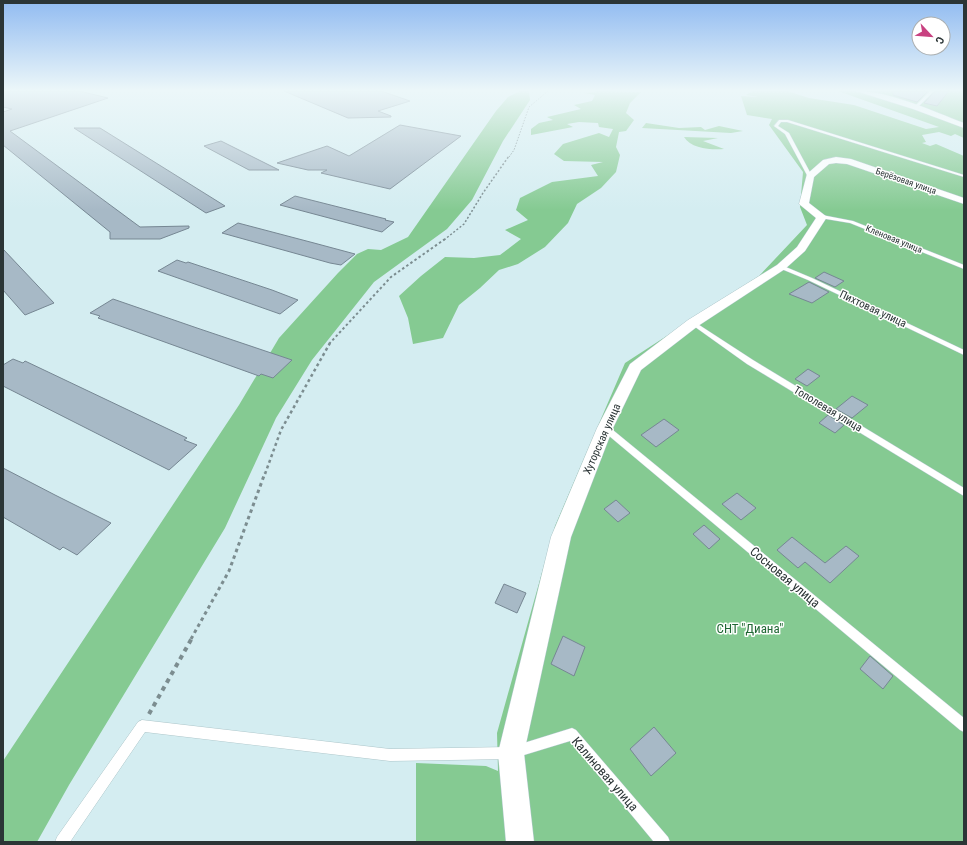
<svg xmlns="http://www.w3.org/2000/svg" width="967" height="845" font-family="'Roboto Condensed',sans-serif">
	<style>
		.green { fill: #85ca92 }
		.building { fill: #a7b9c6; stroke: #768793 }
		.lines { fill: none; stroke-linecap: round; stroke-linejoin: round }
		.lane-casing { stroke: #acc5c9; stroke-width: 1 }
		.street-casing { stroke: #acc5c9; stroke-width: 1 }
		.path-far5 { stroke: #7c8d90; stroke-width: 1; stroke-dasharray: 1.5 1.5; stroke-linecap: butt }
		.path-far4 { stroke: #7c8d90; stroke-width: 1.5; stroke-dasharray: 2 2; stroke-linecap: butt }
		.path-far3 { stroke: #7c8d90; stroke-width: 2; stroke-dasharray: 2.5 2.5; stroke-linecap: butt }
		.path-far2 { stroke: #7c8d90; stroke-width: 2.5; stroke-dasharray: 3 3; stroke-linecap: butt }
		.path-far1 { stroke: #7c8d90; stroke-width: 3; stroke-dasharray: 3.5 3.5; stroke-linecap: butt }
		.path { stroke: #7c8d90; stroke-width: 4; stroke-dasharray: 4.5 4.5; stroke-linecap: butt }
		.lane { fill: #fff; fill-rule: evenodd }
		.street { fill: #fff; fill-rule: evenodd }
		.labels { text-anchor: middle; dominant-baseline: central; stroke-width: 3; stroke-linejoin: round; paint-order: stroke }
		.far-street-label { font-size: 9px; fill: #2b3536; stroke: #fff }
		.street-label { font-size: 11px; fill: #2b3536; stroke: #fff }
		.near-street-label { font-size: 13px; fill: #2b3536; stroke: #fff }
		.near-park-label { font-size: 13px; fill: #206834; stroke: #fff }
	</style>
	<rect width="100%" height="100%" fill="#d4edf1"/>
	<g class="green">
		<path d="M520,91h9l1,9 -27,41 -31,59 -25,29 -73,53 -62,78 -36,58 -51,110 -156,257 -32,57h-34v-81l236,-356 40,-67 59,-65 19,-19 11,-5 13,1 27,-13 88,-126 12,-14z"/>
		<path d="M595,91l46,1 -11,11 -4,10 8,7 -8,11 -7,1 -3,15 4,8 -4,17 -15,16 -24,16 -9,19 -23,24 -27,17 -19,6 -19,18 -21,17 -16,33 -30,6 -5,-26 -9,-22 22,-20 24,-19 29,1 26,-3 21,-16 -16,-9 23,-10 -12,-10 4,-12 32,-16 46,-6 -7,-11 12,-3 -39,-1 -10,-7 9,-10 36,-11 10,4 4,-8 -14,-2 -1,-4 -19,-1 -12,2 6,3 -42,8v-6l8,-6 14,-3 -6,-3 34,-8 -7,-4 18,-4 3,-6 -10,-2 11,-1z"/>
		<path d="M753,91h34l22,7 45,7 72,24 13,-2 -101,-36h126v47l-9,-4 -4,2 -12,-4 -17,3 4,7 -4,1 8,3 6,-2 28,12v686h-548v-79l70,3 12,5 -1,-38 58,-207 70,-163 134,-87 48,-51 -7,-18 3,-35 -34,-47 3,-6 -25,-4 -6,-19 17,1 -12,-2z"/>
		<path d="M646,123l33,5 22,-1 4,3 14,-4 24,5 -12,2 -89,-5z"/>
		<path d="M684,137l34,1 -15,3 21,8c-12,1 -33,0 -40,-12z"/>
	</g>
	<g class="building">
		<path d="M3,91h76l29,7 -98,33 130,96 49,-1v2l-29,11h-50v-7l-107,-87v-33l9,-3 -9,-2z"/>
		<path d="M284,91h97l29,10 -32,10 13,5v1l-43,1z"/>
		<path d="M893,91h35l-11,11 -24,-7z"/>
		<path d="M935,91h14l-12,15 -13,-3z"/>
		<path d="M400,125l61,11 -71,53 -69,-16 6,-3h-19l-31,-7 50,-17 22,10z"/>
		<path d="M74,128h26l125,78 -19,7z"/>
		<path d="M221,141l58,29h-30l-45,-24z"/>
		<path d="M295,196l91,23 -1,1 9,2 -12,10 -102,-27z"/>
		<path d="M238,223l76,20 41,11 -14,11 -11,-2 -108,-30z"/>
		<path d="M3,249l51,54 -29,12 -22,-25z"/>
		<path d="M177,260l9,3 2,-1 84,28 26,10 -18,14 -122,-43z"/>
		<path d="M824,272l20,9 -9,6 -20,-9z"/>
		<path d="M809,282l20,10 -17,11 -23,-9z"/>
		<path d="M113,299l84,29 95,32 -19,18 -12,-4 -2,2 -161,-58 2,-2 -10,-3z"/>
		<path d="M13,359l10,4 2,-2 162,77 -3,2 13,5 -28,25 -166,-84v-21z"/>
		<path d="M808,369l12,7 -13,10 -12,-7z"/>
		<path d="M852,396l16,9 -16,13 -16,-9z"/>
		<path d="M828,415l16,10 -9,8 -16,-10z"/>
		<path d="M664,419l15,11 -23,17 -15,-12z"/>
		<path d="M3,468l52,27 56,28 -34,32 -14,-8 -3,3 -57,-33z"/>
		<path d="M737,493l19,15 -15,12 -19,-16z"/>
		<path d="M616,500l14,13 -12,9 -14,-13z"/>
		<path d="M704,525l16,14 -11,10 -16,-15z"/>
		<path d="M792,537l33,26 21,-17 13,10 -29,27 -25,-21 -7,6 -21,-18z"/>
		<path d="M504,584l22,9 -9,20 -22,-10z"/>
		<path d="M563,636l22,11 -11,29 -23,-12z"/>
		<path d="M870,656l23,20 -10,13 -23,-20z"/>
		<path d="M654,727l22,26 -25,23 -21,-27z"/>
	</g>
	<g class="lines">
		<g class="lane-casing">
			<g id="lane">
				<path d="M930,91h4l-17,17h-2v-2z"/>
				<path d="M779,120h9l176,55v2l-177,-55h-6l-3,4 11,7 23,43 -4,1 -23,-43 -11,-8z"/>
				<path d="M822,215l31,6 111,44v4l-114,-46 -30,-5 -1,-1z"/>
				<path d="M781,265l31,13 152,72v5l-156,-75 -29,-12v-2z"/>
				<path d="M693,321l60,39 211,128v8l-217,-132 -56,-40 -1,-1z"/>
				<path d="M605,425l3,1 356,292v14l-4,-2 -358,-300 -1,-2 1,-2z"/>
				<path d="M142,720l248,29 121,-2 61,-19 4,2 92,107 2,5h-16l-84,-101 -59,18 -121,2 -245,-29 -75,110h-15l2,-5 81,-115z"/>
			</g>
		</g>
		<g class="street-casing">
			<g id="street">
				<path d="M856,91c34,0 76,20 108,32v5l-51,-19z"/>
				<path d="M836,157l15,2 113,39v6l-117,-40 -11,-1 -7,1 -15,13 -5,26 18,14 -22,34 -20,18 -87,57 -57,44 -28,58 -42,109 -47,216 10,89h-28l-8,-89 53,-216 46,-109 33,-64 58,-44 89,-55 20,-18 19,-29 -17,-14 8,-30 16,-14z"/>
			</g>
		</g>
		<path class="path-far5" d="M509,157l5,-7 15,-43 19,-16"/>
		<path class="path-far4" d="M444,240l20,-16 19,-31 26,-37"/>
		<path class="path-far3" d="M329,344l62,-67 54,-38"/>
		<path class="path-far2" d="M265,474l16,-44 49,-87"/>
		<path class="path-far1" d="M191,639l38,-68 36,-98"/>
		<path class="path" d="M149,714l43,-76"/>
		<use href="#lane" class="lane"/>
		<use href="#street" class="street"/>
	</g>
	<linearGradient id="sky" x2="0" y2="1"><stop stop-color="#91bbf1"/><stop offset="0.43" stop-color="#ecf7f9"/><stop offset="1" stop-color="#ecf7f9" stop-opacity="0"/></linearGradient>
	<rect width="967" height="210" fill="url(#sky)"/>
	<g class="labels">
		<g class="far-street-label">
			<text transform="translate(906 181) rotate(19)">Берёзовая улица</text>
			<text transform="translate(894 239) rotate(22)">Кленовая улица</text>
		</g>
		<g class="street-label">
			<text transform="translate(873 309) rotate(25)">Пихтовая улица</text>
			<text transform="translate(828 409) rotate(31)">Тополевая улица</text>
			<text transform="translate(602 439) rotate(-66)">Хуторская улица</text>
		</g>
		<g class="near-street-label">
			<text transform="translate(785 577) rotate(40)">Сосновая улица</text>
			<text transform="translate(605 774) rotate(49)">Калиновая улица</text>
		</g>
		<g class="near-park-label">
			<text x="750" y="628">СНТ "Диана"</text>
		</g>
	</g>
	<rect width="967" height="845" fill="none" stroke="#2b3536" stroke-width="8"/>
	<g transform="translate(931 36) rotate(116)"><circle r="19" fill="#ffffff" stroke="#aaaeaf"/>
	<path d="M0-3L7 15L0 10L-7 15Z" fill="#c84180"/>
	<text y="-6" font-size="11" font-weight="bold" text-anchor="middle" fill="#2b3536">С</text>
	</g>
</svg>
